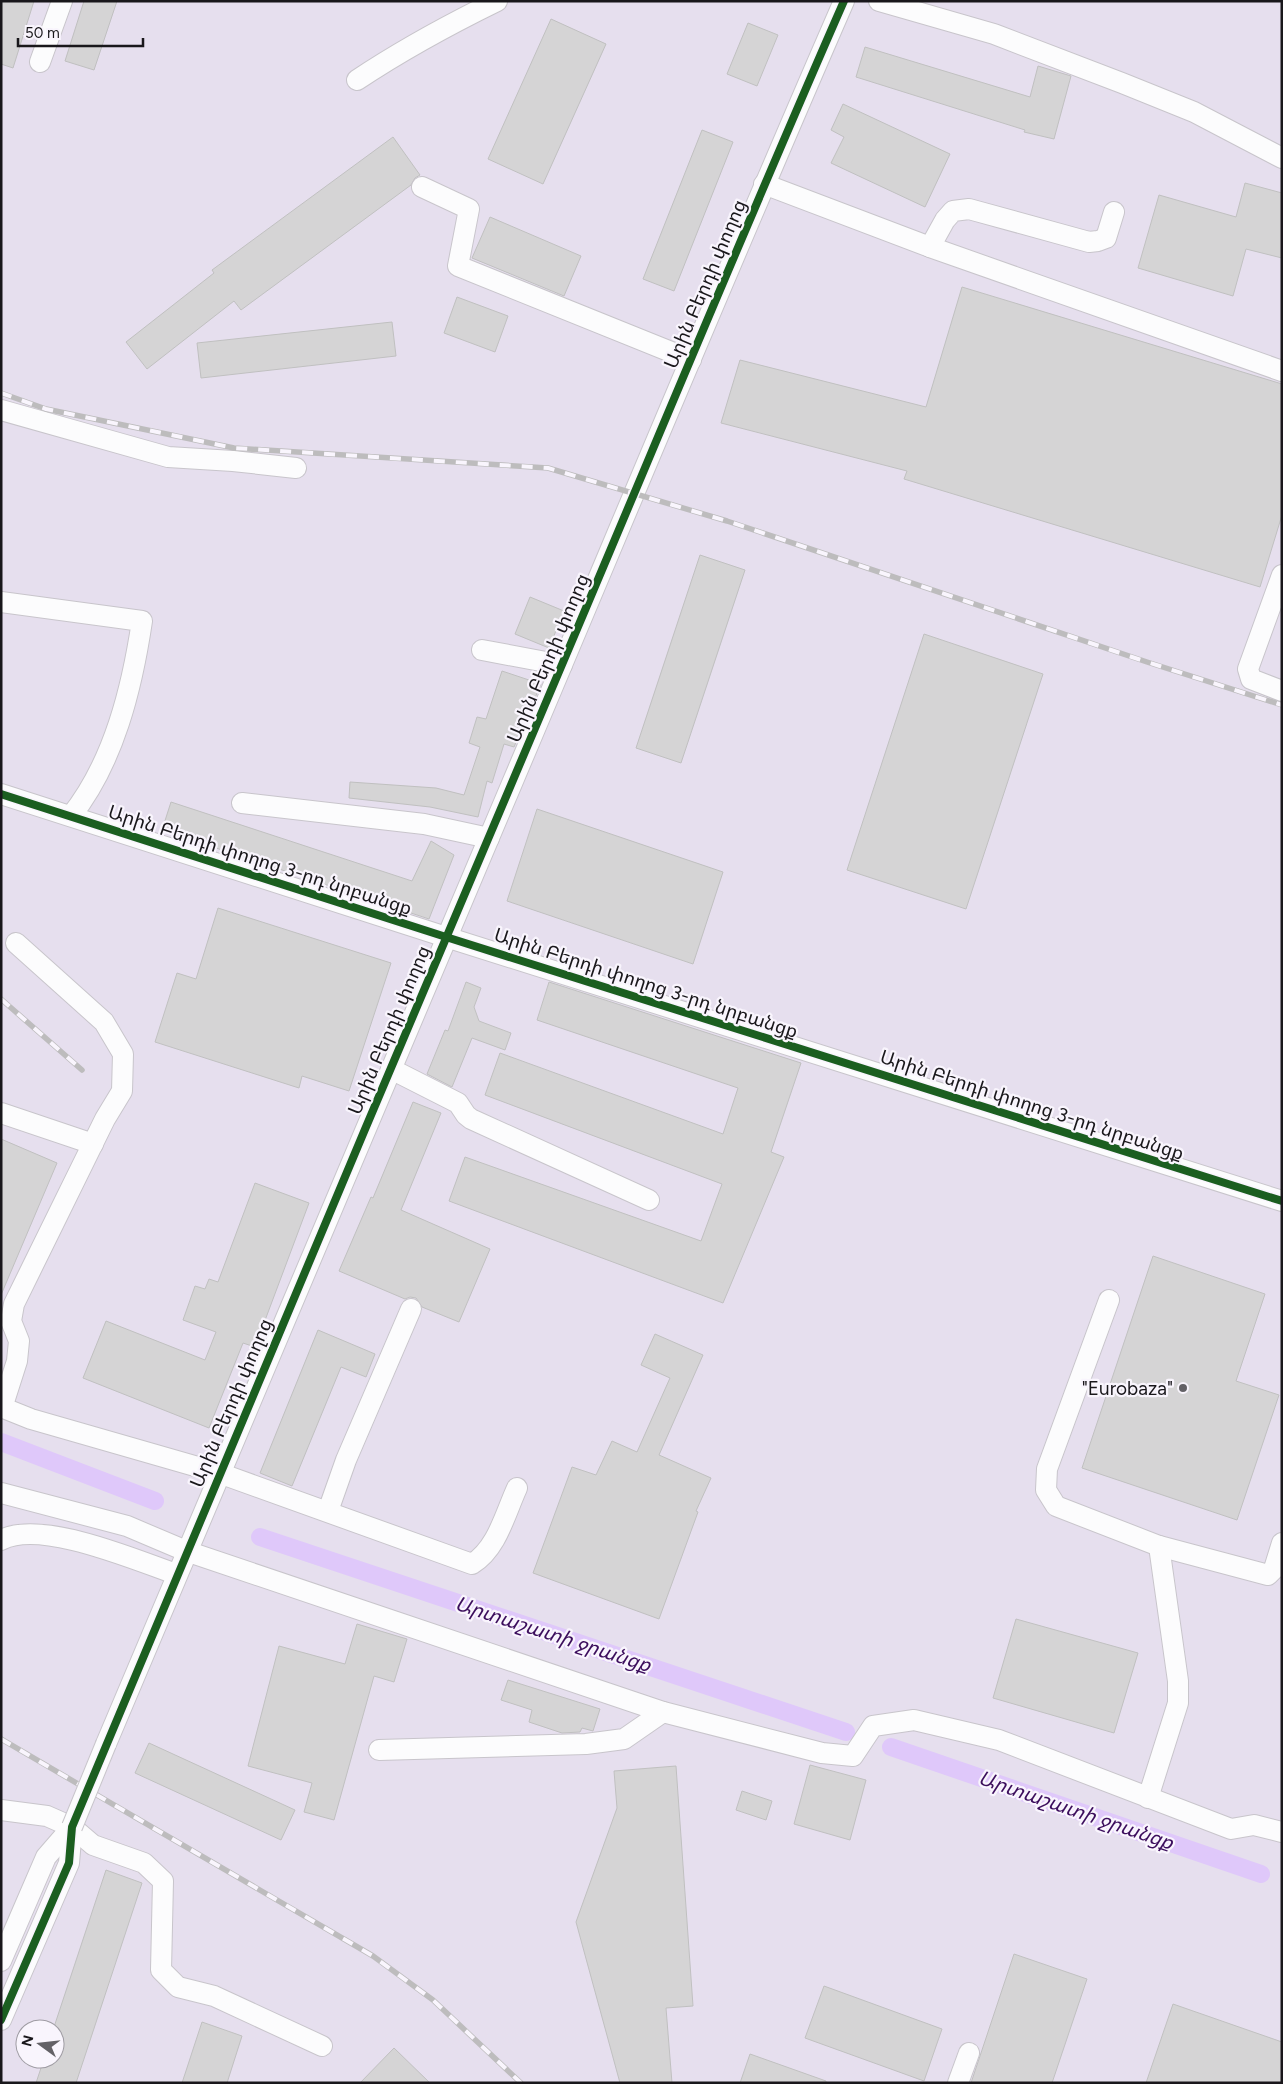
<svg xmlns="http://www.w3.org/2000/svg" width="1283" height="2084" font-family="Figtree,'Noto Sans Armenian',sans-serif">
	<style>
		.built { fill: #e6dfee; fill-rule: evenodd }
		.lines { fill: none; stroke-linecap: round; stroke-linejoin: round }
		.canal { stroke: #dfc8fa; stroke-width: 18 }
		.building { fill: #d5d4d5; stroke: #c0c0c0 }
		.minor-casing { stroke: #c8c5cb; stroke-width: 22 }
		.minor { stroke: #fcfcfd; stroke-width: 20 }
		.rail-casing { stroke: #bdbcbd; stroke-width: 5.5 }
		.rail { stroke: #f9f5fd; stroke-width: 4; stroke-dasharray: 11; stroke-linecap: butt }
		.minor-bridge-casing { stroke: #c8c5cb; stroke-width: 22; stroke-linecap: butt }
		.minor-bridge { stroke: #fcfcfd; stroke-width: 20 }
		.cycleway-casing { stroke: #f9f5fd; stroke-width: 11 }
		.cycleway { stroke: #1b5e20; stroke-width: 8 }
		.poi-dot { fill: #636166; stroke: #f9f5fd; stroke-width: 2 }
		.labels { text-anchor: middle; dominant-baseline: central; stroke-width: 4.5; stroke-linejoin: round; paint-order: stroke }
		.street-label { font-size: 19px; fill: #19171b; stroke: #f9f5fd }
		.poi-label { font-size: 19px; fill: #19171b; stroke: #f9f5fd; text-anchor: end }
		.water-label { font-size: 20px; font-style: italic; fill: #3c0e5d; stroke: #f9f5fd }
	</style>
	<rect width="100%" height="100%" fill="#edeaf1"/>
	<path class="built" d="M1,1h1281v2082h-1281zM25,2029h30v30h-30z"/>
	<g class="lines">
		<g class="canal">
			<path d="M1,1442l154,59"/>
			<path d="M260,1537l586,195"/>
			<path d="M891,1747l370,127"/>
		</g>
	</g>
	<g class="building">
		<path d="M1,1h33l-21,67 -12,-4z"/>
		<path d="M84,1h33l-23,69 -29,-9z"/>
		<path d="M551,19l55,25 -63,140 -55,-25z"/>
		<path d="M748,23l30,12 -21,51 -30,-12z"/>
		<path d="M865,47l165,50 8,-31 33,10 -17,63 -30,-7 1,-2 -169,-53z"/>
		<path d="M843,104l107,50 -25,53 -94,-44 13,-26 -13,-7z"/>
		<path d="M702,130l31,12 -59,149 -31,-12z"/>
		<path d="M393,137l27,38 -5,3 -4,7 -170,125 -7,-9 -87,68 -21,-27 88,-69 -2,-3z"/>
		<path d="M1245,183l37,10v65l-36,-9 -13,47 -95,-28 21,-73 77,22z"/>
		<path d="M490,217l91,39 -17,40 -92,-38z"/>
		<path d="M962,287l320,97v131l-22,72 -356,-108 3,-8 -186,-48 19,-63 186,47z"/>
		<path d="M457,297l51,19 -13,36 -51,-19z"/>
		<path d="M392,322l4,34 -195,22 -4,-35z"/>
		<path d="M700,555l45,15 -64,193 -45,-15z"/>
		<path d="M530,597l34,14 -15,37 -34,-14z"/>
		<path d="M924,634l119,40 -77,235 -119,-39z"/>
		<path d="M502,671l39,13 -27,63 -10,-3 -12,39 -5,-2 -9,36 -48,-10 -81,-9 1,-16 86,6 28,7 16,-48 -11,-4 8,-26 9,2z"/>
		<path d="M171,802l241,79 19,-40 23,14 -25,64 -267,-89z"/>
		<path d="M537,809l186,63 -30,92 -186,-63z"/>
		<path d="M218,908l173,55 -42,128 -47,-15 -3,12 -144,-46 22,-69 19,6z"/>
		<path d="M466,982l15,6 -7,19 5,14 32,12 -6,17 -33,-12 -20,49 -25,-13 18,-44 3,1z"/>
		<path d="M549,982l252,81 -30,89 13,5 -61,146 -274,-102 16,-44 236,84 21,-57 -237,-89 15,-42 223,81 15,-46 -201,-68z"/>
		<path d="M413,1102l28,11 -40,97 89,39 -31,73 -37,-15 -6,-9 -6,-1 -5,2 -66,-28 32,-74 2,1z"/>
		<path d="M1,1139l56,24 -56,132z"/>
		<path d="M255,1183l54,20 -54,144 -12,-4 -34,85 -126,-50 23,-57 99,39 11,-28 -33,-12 12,-34 10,3 4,-10 9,3z"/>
		<path d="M1153,1256l112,38 -29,87 43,14 -42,125 -155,-52z"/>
		<path d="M318,1330l57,24 -9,23 -25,-10 -49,119 -32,-13z"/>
		<path d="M655,1334l48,21 -44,100 52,23 -15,33 2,1 -39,107 -126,-46 39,-106 24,8 16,-34 25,11 33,-74 -29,-13z"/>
		<path d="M1016,1619l122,34 -24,80 -121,-35z"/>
		<path d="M357,1624l50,15 -13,43 -20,-6 -40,144 -30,-8 8,-29 -64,-17 31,-120 66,18z"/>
		<path d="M508,1680l92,29 -7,22 -11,-3 -2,4 -18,1 -33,-11 3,-12 -31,-10z"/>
		<path d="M149,1743l146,67 -14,30 -146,-67z"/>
		<path d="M810,1765l56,15 -16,60 -56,-16z"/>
		<path d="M676,1766l17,240 -27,2 6,75h-52l-44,-161 41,-114 -3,-37z"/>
		<path d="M742,1791l30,10 -6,19 -30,-10z"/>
		<path d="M106,1870l36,13 -66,200h-40l8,-24h11v-35z"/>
		<path d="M1014,1954l73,25 -35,104h-81z"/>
		<path d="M824,1986l118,43 -18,52 -119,-43z"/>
		<path d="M1173,2004l109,38v41h-136z"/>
		<path d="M202,2022l40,14 -15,47h-45z"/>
		<path d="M394,2048l36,35h-70z"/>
		<path d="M750,2054l76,27v2h-86z"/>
	</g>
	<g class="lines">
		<g class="minor-casing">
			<g id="minor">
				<path d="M879,1l115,33 128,49 72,29 88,46"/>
				<path d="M40,62l22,-61"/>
				<path d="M357,80c45,-30 91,-55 140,-79"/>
				<path d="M764,184l166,63 352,124"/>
				<path d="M422,187l47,22 -11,57 233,94"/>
				<path d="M930,247l15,-27 8,-9 16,-2 120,33 9,-1 8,-3 8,-26"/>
				<path d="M1,410l167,47 65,4 63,7"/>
				<path d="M1282,575l-34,94 3,10 31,12"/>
				<path d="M1,602l141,19c-10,67 -28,141 -71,195"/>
				<path d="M482,650l80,15"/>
				<path d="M1,794l445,143 836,264"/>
				<path d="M242,803l182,21 65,14"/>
				<path d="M391,1069l67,34 8,12 5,4 178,81"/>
				<path d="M1,1113l92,31"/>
				<path d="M1109,1300l-62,169 -1,21 10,16 103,40 19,135v22l-30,95"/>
				<path d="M1,1407l30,12 188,54 253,91c25,-15 33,-50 45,-76"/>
				<path d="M2,1408l15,-47 2,-20 -8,-20 3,-17 91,-185 17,-28 1,-37 -19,-32 -88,-79"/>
				<path d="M1,1493l126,33 59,25 477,161 159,41 31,3 20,-30 41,-6 85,20 232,89 23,-4 28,7"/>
				<path d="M328,1511l18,-51 65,-151"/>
				<path d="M1,1540c40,-21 134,20 175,34"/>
				<path d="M1159,1546l109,29 6,-6 8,-26"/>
				<path d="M106,1744c133,-322 271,-642 407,-963 110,-260 218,-521 331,-780"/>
				<path d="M379,1750l207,-6 38,-5 39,-27"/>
				<path d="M1,1810l46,6 25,11 21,18 51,18 19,18 -2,89 17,17 36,9 108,50"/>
				<path d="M1,1961l45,-104 26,-30"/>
				<path d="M1,2020l68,-157 3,-36"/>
				<path d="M958,2083l11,-30"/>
			</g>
		</g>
		<use href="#minor" class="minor"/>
		<g class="rail-casing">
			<g id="rail">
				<path d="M1,393l45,16 188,39 314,20 179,53 420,141 135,43"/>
				<path d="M1,999l81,71"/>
				<path d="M1,1739l372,217 60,44 88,83"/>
			</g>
		</g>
		<use href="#rail" class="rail"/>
		<g class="minor-bridge-casing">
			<path id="minor-bridge" d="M72,1827l34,-83"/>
		</g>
		<use href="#minor-bridge" class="minor-bridge"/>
		<g class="cycleway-casing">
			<g id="cycleway">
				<path d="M1,794l445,143 836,264"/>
				<path d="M1,2020l68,-157 3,-36c155,-374 314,-747 472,-1120 100,-235 197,-471 300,-706"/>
			</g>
		</g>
		<use href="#cycleway" class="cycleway"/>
	</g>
	<circle class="poi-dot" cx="1183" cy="1388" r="5"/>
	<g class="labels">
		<g class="street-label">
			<text transform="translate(705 284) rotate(-67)">Արին Բերդի փողոց</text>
			<text transform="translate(548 658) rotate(-67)">Արին Բերդի փողոց</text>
			<text transform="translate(260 860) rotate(18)">Արին Բերդի փողոց 3-րդ նրբանցք</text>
			<text transform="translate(646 983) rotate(18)">Արին Բերդի փողոց 3-րդ նրբանցք</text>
			<text transform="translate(389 1030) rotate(-67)">Արին Բերդի փողոց</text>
			<text transform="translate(1032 1105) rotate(18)">Արին Բերդի փողոց 3-րդ նրբանցք</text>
			<text transform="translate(231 1403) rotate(-67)">Արին Բերդի փողոց</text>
		</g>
		<g class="poi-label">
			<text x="1173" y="1388">"Eurobaza"</text>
		</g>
		<g class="water-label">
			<text transform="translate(553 1634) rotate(18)">Արտաշատի ջրանցք</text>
			<text transform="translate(1076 1810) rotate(19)">Արտաշատի ջրանցք</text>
		</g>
	</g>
	<rect width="1283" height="2084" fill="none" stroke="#19171b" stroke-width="5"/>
	<g transform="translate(40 2044) rotate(285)"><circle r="24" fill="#f9f5fd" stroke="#9f9ca3"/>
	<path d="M0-4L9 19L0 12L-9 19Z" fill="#636166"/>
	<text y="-8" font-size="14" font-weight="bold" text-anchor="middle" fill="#19171b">N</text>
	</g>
	<path d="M18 38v8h125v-8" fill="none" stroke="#19171b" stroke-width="2.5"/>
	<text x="25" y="38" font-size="15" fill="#19171b" stroke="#f9f5fd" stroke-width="4" paint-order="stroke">50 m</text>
</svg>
